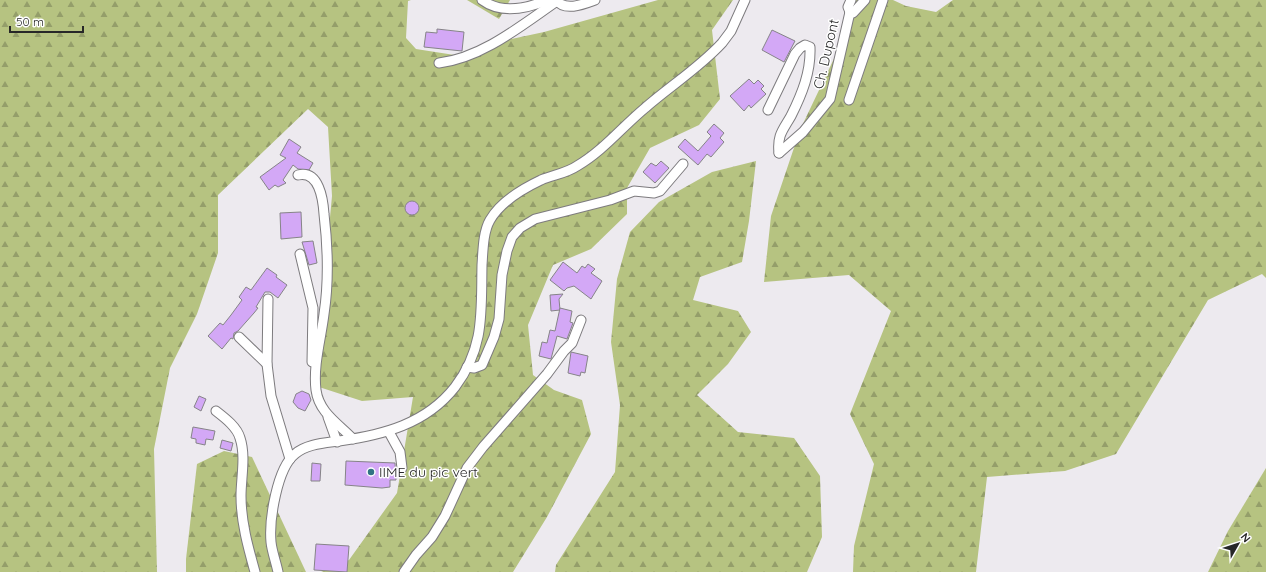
<svg xmlns="http://www.w3.org/2000/svg" width="1266" height="572" font-family="Quicksand,sans-serif">
	<style>
		.forest { fill: url(#forest-firs) }
		.building { fill: #d3a8f6; stroke: #868488 }
		.lines { fill: none; stroke-linecap: round; stroke-linejoin: round }
		.minor-casing { stroke: #7d7b7e; stroke-width: 11 }
		.minor { stroke: #fff; stroke-width: 9 }
		.poi-dot { fill: #307284; stroke: #fff; stroke-width: 1.5 }
		.labels { text-anchor: middle; dominant-baseline: central; stroke-width: 3; stroke-linejoin: round; paint-order: stroke }
		.street-label { font-size: 14px; fill: #272728; stroke: #fff }
		.poi-label { font-size: 14px; fill: #272728; stroke: #fff; text-anchor: start }
	</style>
	<defs>
		<pattern id="forest-firs" width="22" height="20" patternUnits="userSpaceOnUse"><rect width="22" height="20" fill="#b6c381"/><path d="M5 1l3.5 6h-7zM16 11l3.5 6h-7z" fill="#949e6a"/></pattern>
	</defs>
	<rect width="100%" height="100%" fill="#edeaef"/>
	<g class="forest">
		<path d="M0,0h411l-3,1 -2,37 10,11 45,7 46,-16 37,-8 114,-32h75l-21,30 8,69 -21,26 -49,23 -23,40v26l-36,35 -38,16 -25,60 5,50 21,15 28,10 9,34 -44,83 -34,55h-192l28,-12 48,-67 16,-96 -51,4 -43,-14 4,-95 9,-96 -4,-69 -20,-18 -90,86v58l-21,61 -27,54 -16,81 3,123h-157z"/>
		<path d="M467,0h43l-11,19z"/>
		<path d="M855,0h38l13,6 30,6 17,-12h313v278l-4,-4 -54,26 -92,154 -51,17 -78,6 -11,95h-123l1,-26 20,-82 -24,-50 41,-103 -42,-36 -85,7 7,-66 29,-86 40,-84z"/>
		<path d="M756,161l-7,60 -7,41 -42,15 -7,23 45,11 13,21 -23,32 -31,31 41,37 56,6 26,38 2,61 -15,35h-252l1,-7 59,-93 5,-67 -9,-63 6,-63 13,-47 29,-30 53,-30z"/>
		<path d="M224,451l28,6 54,115h-120v-13l11,-95z"/>
		<path d="M1266,468v104h-58l20,-41z"/>
	</g>
	<g class="building">
		<path d="M437,29l27,3 -2,19 -38,-4 2,-15 11,1z"/>
		<path d="M772,30l23,11 -11,21 -22,-12z"/>
		<path d="M749,79l5,5 4,-4 6,6 -3,3 5,5 -15,14 -2,-3 -5,6 -14,-15z"/>
		<path d="M714,124l10,9 -4,5 4,4 -13,15 -4,-3 -9,11 -20,-18 7,-8 13,12 13,-15 -4,-4z"/>
		<path d="M289,139l12,8 -4,6 16,10 -4,7 -11,-1 -5,-4 -10,15 3,3 -8,4 -3,-2 -6,5 -9,-13 26,-19 -6,-3z"/>
		<path d="M661,161l8,7 -14,15 -12,-11 8,-9 5,3z"/>
		<circle cx="412" cy="208" r="7"/>
		<path d="M301,212l1,25 -21,2 -1,-26z"/>
		<path d="M313,241l4,22 -8,2 -7,-23z"/>
		<path d="M563,262l14,11 5,-7 3,2 3,-4 7,5 -4,4 11,8 -11,18 -17,-13 -7,2 -3,3 -14,-11z"/>
		<path d="M267,268l10,7 -1,2 11,8 -9,13 -8,-6h-5l-9,15 2,1 -4,5 -16,18 -4,2 -1,6 -2,-1 -9,11 -14,-13 12,-13 3,2 8,-10 11,-15 -3,-3 7,-10 5,3z"/>
		<path d="M563,294l-4,5 1,11 -9,1 -1,-16z"/>
		<path d="M560,308l12,3 -2,11 3,1 -6,16 -10,-3 -6,23 -12,-3 3,-14 5,1 3,-13 5,1z"/>
		<path d="M571,352l17,4 -3,17 -4,-1 -1,4 -12,-3z"/>
		<path d="M302,391l7,3 2,6 -6,11 -7,-3 -5,-6 3,-8z"/>
		<path d="M199,396l7,3 -5,12 -7,-4z"/>
		<path d="M193,427l22,4 -2,9 -7,-1 -1,6 -9,-2v-4l-5,-1z"/>
		<path d="M222,440l11,3 -2,8 -11,-3z"/>
		<path d="M346,461l49,2 1,17h-6v7l-8,1 -37,-3z"/>
		<path d="M312,463l9,1 -1,17h-9z"/>
		<path d="M316,544l33,2 -2,26 -33,-2z"/>
	</g>
	<g class="lines">
		<g class="minor-casing">
			<g id="minor">
				<path d="M482,0c19,14 44,9 65,0"/>
				<path d="M556,0c9,12 28,4 39,0"/>
				<path d="M850,12l3,1 12,-13"/>
				<path d="M850,12l-2,-5 3,-7"/>
				<path d="M439,63c43,-5 83,-38 118,-62"/>
				<path d="M849,100l34,-100"/>
				<path d="M768,110l27,-56 5,-6 5,-3 5,2c1,25 -8,47 -19,69 -8,14 -14,19 -12,37"/>
				<path d="M779,153l24,-21 27,-33 20,-87"/>
				<path d="M298,175c21,-5 25,24 26,39 4,34 5,67 0,100 -3,25 -11,51 -8,76 3,23 23,34 37,49"/>
				<path d="M300,254l13,54 -1,54"/>
				<path d="M268,299l-1,65 4,32 19,63"/>
				<path d="M239,337l28,27"/>
				<path d="M467,367l7,1 8,-3 12,-28 5,-18 3,-44 5,-24 5,-14 8,-9 15,-9 75,-19 24,-9 20,2 6,-2 23,-27"/>
				<path d="M216,411c9,7 21,16 24,27 6,18 1,40 1,58 0,26 7,51 14,76"/>
				<path d="M328,417l9,25"/>
				<path d="M389,432l11,20 2,16"/>
				<path d="M278,572c-2,-10 -6,-20 -7,-30 -2,-22 6,-74 24,-88 11,-10 30,-11 44,-13 44,-6 87,-17 116,-54 30,-40 26,-75 27,-122 1,-14 1,-33 8,-45 11,-19 32,-31 51,-40 12,-5 26,-7 36,-14 26,-15 45,-39 68,-58 25,-22 54,-40 77,-65l9,-12 14,-31"/>
				<path d="M404,572l12,-17 16,-18 13,-21 22,-48 16,-21 64,-73 17,-23 8,-8 9,-23"/>
			</g>
		</g>
		<use href="#minor" class="minor"/>
	</g>
	<circle class="poi-dot" cx="371" cy="472" r="4"/>
	<g class="labels">
		<g class="street-label">
			<text transform="translate(826 54) rotate(-77)">Ch. Dupont</text>
		</g>
		<g class="poi-label">
			<text x="379" y="472">IIME du pic vert</text>
		</g>
	</g>
	<g transform="translate(1238 544) rotate(51)" stroke="#ffffff" stroke-width="3" paint-order="stroke">
	<path d="M0-3L7 15L0 10L-7 15Z" fill="#272728"/>
	<text y="-6" font-size="11" font-weight="bold" text-anchor="middle" fill="#272728">N</text>
	</g>
	<path d="M10 26v6h73v-6" fill="none" stroke="#272728" stroke-width="2"/>
	<text x="16" y="26" font-size="12" fill="#272728" stroke="#ffffff" stroke-width="3" paint-order="stroke">50 m</text>
</svg>
